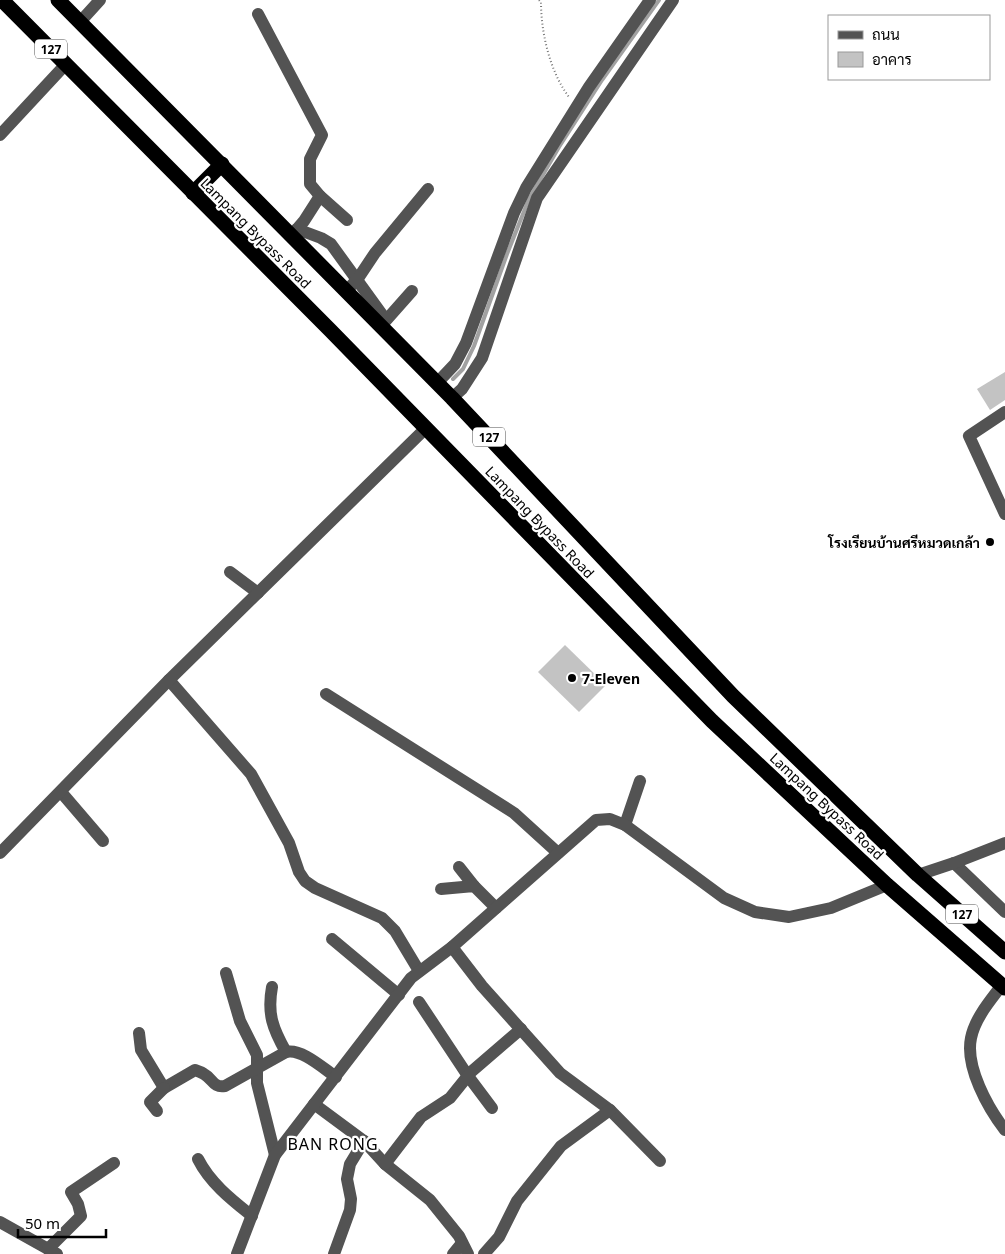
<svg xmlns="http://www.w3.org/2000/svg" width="1005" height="1254" font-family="'Noto Sans',Sarabun,sans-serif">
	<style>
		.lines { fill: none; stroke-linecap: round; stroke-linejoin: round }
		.stream { stroke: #a1a1a1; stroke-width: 4 }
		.building { fill: #c3c3c3 }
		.path { stroke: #757575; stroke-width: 2; stroke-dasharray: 1 2.5; stroke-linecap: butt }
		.minor { stroke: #535353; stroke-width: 12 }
		.highway { stroke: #000; stroke-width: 15 }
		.poi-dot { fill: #000; stroke: #fff; stroke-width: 2 }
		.labels { text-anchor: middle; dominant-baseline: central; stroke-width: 4.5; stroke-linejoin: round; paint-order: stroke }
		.shield { fill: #fff; stroke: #4c4c4c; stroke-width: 1 }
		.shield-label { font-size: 12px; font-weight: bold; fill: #000 }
		.street-label { font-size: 14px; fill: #000; stroke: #fff }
		.poi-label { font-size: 14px; font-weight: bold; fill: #000; stroke: #fff; text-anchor: end }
		.quarter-label { font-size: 16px; letter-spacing: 1px; fill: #000; stroke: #fff }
	</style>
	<rect width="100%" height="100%" fill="#fff"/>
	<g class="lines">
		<path class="stream" d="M453,379l10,-10 11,-23 33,-92 22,-55 30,-52 43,-67 57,-80"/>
	</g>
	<g class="building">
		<path d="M1005,372v28l-15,10 -13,-21z"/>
		<path d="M565,645l41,40 -27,27 -41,-40z"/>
	</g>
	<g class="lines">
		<path class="path" d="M539,0l2,2c0,31 9,70 28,95"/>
		<g class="minor">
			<path d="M258,14l64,121 -12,24v25l10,12"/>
			<path d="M80,22l20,-22"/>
			<path d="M0,135l66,-71"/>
			<path d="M297,229l24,9 10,6 55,76"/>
			<path d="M292,235l12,-14 16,-25 27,24"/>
			<path d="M352,285l7,-8 16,-24 53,-64"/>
			<path d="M381,326l31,-35"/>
			<path d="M437,383l18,-19 11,-21 48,-130 12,-25 63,-101 61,-87"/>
			<path d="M452,398l10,-9 20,-31 55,-160 136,-198"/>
			<path d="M1005,412l-36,24 36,78"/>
			<path d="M230,572l28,21"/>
			<path d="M169,680l82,94 38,69 10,29 6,9 10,7 67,30 13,13 24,40"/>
			<path d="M326,694l188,119 44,40"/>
			<path d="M61,792l42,49"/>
			<path d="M625,825l15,-44"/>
			<path d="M0,853l169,-173 257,-252"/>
			<path d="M954,863l51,49"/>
			<path d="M459,867l15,19"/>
			<path d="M918,875l36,-12 51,-20"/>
			<path d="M441,889l33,-3 22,22"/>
			<path d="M332,939l67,56"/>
			<path d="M452,947l30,39 78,87 50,37 50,51"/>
			<path d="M226,973l14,48 17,34v28l18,72"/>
			<path d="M1002,985c-12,16 -27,33 -31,53 -6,29 17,70 34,92"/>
			<path d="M272,987c-5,27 1,42 14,65"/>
			<path d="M419,1002l49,74 24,32"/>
			<path d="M139,1033l2,17 23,38 31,-18c3,1 6,2 9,4 9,5 9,14 21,12l61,-34c15,-4 37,16 50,25"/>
			<path d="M314,1104l50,37 21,23 45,36 29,36 9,18"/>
			<path d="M157,1111l-7,-9 14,-14"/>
			<path d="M198,1159c12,24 34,41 54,57"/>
			<path d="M385,1164l36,-47 29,-19 21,-26 50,-43"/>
			<path d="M0,1222l57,32"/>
			<path d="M48,1249l33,-33 -3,-12 -7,-12 43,-29"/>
			<path d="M237,1254l38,-99 136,-177 41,-31 144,-127 14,-1 15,6 99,73 31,14 34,5 42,-9 56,-23"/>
			<path d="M334,1254l16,-44 1,-11 -4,-20 3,-15 14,-23"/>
			<path d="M453,1254l9,-11"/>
			<path d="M484,1254l15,-17 18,-36 44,-55 49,-36"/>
		</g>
		<g class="highway">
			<path d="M2,0l328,330 382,391 175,164 118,103"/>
			<path d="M58,0l394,398 281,298 185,179 87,77"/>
			<path d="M193,193l29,-29"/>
		</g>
	</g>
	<g class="poi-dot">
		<circle cx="990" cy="542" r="5"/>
		<circle cx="572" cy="678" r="5"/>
	</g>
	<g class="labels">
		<g class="shield">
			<rect x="35" y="39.5" width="32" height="19" rx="4"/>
			<rect x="473" y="427.5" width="32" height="19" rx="4"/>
			<rect x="946" y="904.5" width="32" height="19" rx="4"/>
		</g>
		<g class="shield-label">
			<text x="51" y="49">127</text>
			<text x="489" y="437">127</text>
			<text x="962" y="914">127</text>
		</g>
		<g class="street-label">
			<text transform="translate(256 233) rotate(45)">Lampang Bypass Road</text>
			<text transform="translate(540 522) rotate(46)">Lampang Bypass Road</text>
			<text transform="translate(827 806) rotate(43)">Lampang Bypass Road</text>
		</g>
		<g class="poi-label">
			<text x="980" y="542">โรงเรียนบ้านศรีหมวดเกล้า</text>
			<text x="582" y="678" text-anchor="start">7-Eleven</text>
		</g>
		<g class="quarter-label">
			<text x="333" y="1144">BAN RONG</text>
		</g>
	</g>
	<rect x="828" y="15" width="162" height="65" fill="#ffffff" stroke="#999999"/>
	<rect x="838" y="31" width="25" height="8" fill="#535353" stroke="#999999"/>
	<text x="872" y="40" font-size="15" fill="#000000">ถนน</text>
	<rect x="838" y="52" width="25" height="15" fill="#c3c3c3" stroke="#999999"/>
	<text x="872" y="65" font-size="15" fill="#000000">อาคาร</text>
	<path d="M18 1229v8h88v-8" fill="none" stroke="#000000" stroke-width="2.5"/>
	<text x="25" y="1229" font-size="15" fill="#000000" stroke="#ffffff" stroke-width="4" paint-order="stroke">50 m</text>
</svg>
